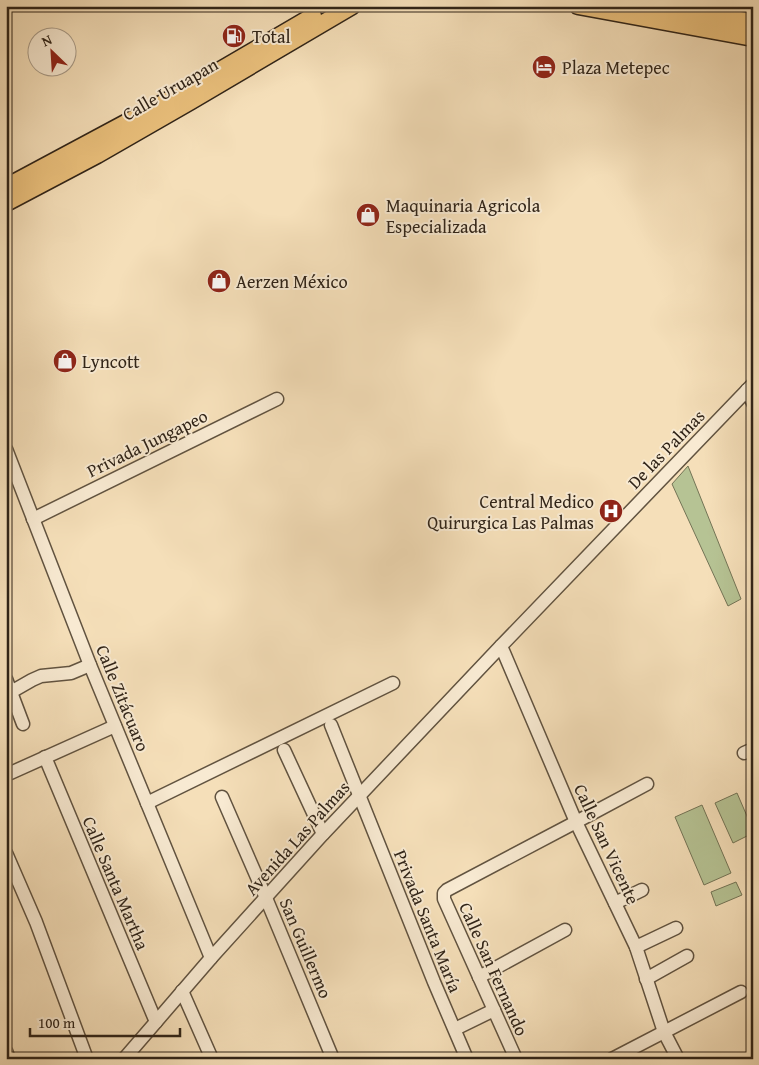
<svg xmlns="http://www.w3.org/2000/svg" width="759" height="1065" font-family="'Gentium Book Plus',serif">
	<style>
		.green { fill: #b6c394; stroke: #737456 }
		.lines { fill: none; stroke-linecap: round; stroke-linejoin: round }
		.minor-casing { stroke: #615340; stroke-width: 15 }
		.major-casing { stroke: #302418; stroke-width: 19 }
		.highway-casing { stroke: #302418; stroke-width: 21 }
		.minor { stroke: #f8ead2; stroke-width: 12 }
		.major { stroke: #eac07c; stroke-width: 16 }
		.highway { stroke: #eac07c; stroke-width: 19 }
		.labels { text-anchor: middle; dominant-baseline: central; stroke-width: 4; stroke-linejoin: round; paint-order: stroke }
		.poi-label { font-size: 18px; fill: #302418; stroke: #f8ead2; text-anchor: start }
		.street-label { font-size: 18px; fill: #302418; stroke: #f8ead2 }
	</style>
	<rect width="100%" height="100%" fill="#f5dfb9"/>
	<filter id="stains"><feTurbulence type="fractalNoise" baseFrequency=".004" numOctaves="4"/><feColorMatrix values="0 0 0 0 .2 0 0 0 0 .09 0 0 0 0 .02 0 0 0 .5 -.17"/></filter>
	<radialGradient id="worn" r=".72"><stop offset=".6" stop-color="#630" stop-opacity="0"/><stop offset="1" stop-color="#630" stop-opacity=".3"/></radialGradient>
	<g class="green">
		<path d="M708,6h45v8z"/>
		<path d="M688,466l53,133 -13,7 -56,-122z"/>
		<path d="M737,793l16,37v3l-20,10 -18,-40z"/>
		<path d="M702,805l29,68 -27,12 -29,-68z"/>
		<path d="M736,882l6,13 -26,11 -5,-14z"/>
	</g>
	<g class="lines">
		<g class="minor-casing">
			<g id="minor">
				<path d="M747,390l6,13"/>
				<path d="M6,449l84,216 121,293"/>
				<path d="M33,519l244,-120"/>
				<path d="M501,646l75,176 60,125 28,85 14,27"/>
				<path d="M6,679l17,45"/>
				<path d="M11,692l21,-12 9,-4 30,-3 19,-8"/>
				<path d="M331,725l103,257 33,77"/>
				<path d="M284,750l39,84"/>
				<path d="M744,753l9,-4"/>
				<path d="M45,757l111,265"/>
				<path d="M6,775l109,-49"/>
				<path d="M222,797l44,101 67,161"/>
				<path d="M147,803l246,-120"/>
				<path d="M6,853l30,69 51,137"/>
				<path d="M615,903l27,-13"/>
				<path d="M636,947l40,-19"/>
				<path d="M479,977l86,-47"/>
				<path d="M646,979l41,-23"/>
				<path d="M182,991l30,68"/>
				<path d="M455,1029l39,-19"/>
				<path d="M6,1051l3,8"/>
				<path d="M124,1059l87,-101 112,-124 178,-188 252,-262"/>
				<path d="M516,1059l-72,-160v-6l3,-3 129,-68 71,-38"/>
				<path d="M612,1059l129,-67"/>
			</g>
		</g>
		<g class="major-casing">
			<g id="major">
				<path d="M578,6l175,32"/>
				<path d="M6,187l170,-91 137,-80"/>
				<path d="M6,203l91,-48 94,-54 161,-95"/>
			</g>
		</g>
		<g class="highway-casing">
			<path id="highway" d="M660,6l93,18"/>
		</g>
		<use href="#minor" class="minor"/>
		<use href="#major" class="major"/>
		<use href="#highway" class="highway"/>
	</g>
	<defs>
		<g id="fuel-disc" transform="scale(1.25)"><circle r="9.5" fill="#8f2418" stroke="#f8ead2"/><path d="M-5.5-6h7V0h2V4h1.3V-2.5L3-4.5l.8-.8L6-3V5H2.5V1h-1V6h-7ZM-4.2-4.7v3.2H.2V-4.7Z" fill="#fff"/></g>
		<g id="hotel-disc" transform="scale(1.25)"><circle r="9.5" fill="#8f2418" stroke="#f8ead2"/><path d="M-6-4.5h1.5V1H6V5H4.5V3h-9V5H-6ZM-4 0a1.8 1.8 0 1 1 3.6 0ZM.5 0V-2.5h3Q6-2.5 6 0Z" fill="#fff"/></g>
		<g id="shop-disc" transform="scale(1.25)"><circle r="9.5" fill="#8f2418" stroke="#f8ead2"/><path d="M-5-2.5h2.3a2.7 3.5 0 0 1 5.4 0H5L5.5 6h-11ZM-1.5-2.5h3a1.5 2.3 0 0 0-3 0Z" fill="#fff"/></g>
		<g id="hospital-disc" transform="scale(1.25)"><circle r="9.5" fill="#8f2418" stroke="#f8ead2"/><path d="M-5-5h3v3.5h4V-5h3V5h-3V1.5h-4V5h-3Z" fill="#fff"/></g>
	</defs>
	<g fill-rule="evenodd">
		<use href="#fuel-disc" x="234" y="36"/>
		<use href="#hotel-disc" x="544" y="67"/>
		<use href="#shop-disc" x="368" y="215"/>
		<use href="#shop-disc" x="219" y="281"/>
		<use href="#shop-disc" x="65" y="361"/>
		<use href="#hospital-disc" x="611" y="511"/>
	</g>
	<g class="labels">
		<g class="poi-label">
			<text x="252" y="36">Total</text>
			<text x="562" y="67">Plaza Metepec</text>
			<text x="386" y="205">Maquinaria Agricola<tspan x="386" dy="21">Especializada</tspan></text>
			<text x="236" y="281">Aerzen México</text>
			<text x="82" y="361">Lyncott</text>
			<text x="594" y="501" text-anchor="end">Central Medico<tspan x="594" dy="21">Quirurgica Las Palmas</tspan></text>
		</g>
		<g class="street-label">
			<text transform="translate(170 89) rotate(-30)">Calle Uruapan</text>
			<text transform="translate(147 443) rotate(-26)">Privada Jungapeo</text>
			<text transform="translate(666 449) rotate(-46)">De las Palmas</text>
			<text transform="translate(123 698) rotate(68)">Calle Zitácuaro</text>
			<text transform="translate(297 838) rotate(-48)">Avenida Las Palmas</text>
			<text transform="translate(607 844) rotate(65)">Calle San Vicente</text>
			<text transform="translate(116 883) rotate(67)">Calle Santa Martha</text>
			<text transform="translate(428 921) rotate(68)">Privada Santa María</text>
			<text transform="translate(306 948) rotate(67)">San Guillermo</text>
			<text transform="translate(494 969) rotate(66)">Calle San Fernando</text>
		</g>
	</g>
	<rect width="759" height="1065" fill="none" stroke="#f5dfb9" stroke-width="25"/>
	<rect x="8" y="8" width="744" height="1050" fill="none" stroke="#302418" stroke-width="2.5"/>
	<rect x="12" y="12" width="734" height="1040" fill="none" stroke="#302418"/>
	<g transform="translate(52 52) rotate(335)"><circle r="24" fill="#f8ead2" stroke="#a89b88"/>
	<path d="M0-4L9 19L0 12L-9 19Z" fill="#8f2418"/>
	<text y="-8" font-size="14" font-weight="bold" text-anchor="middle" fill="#302418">N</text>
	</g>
	<path d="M30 1028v8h150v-8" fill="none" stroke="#302418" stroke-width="2.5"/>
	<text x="38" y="1028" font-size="15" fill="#302418" stroke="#f8ead2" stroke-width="4" paint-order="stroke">100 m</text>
	<rect width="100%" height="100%" filter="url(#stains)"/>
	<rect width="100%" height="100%" fill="url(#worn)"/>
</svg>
